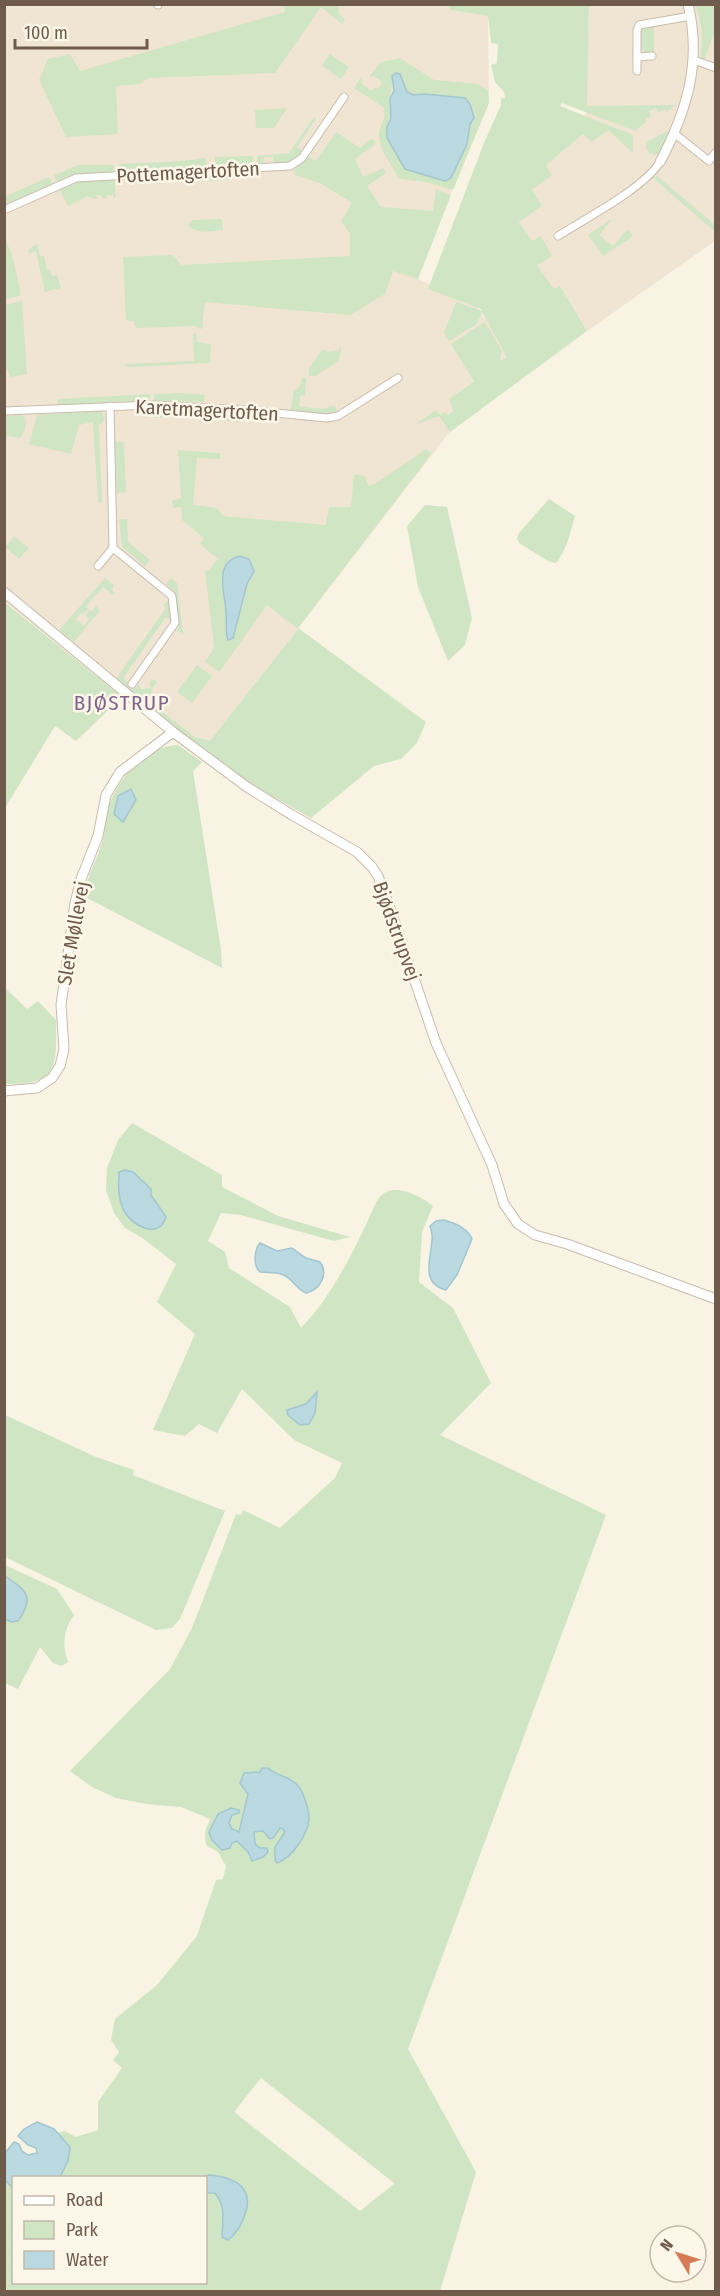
<svg xmlns="http://www.w3.org/2000/svg" width="720" height="2296" font-family="'Fira Sans Condensed',sans-serif">
	<style>
		.residential { fill: #f0e5d3 }
		.green { fill: #cfe5c4; fill-rule: evenodd }
		.water { fill: #bbd9e1; stroke: #a2c7d1; stroke-width: 1.5 }
		.lines { fill: none; stroke-linecap: round; stroke-linejoin: round }
		.minor-casing { stroke: #c9bbab; stroke-width: 9 }
		.tertiary-casing { stroke: #c9bbab; stroke-width: 11 }
		.minor { stroke: #fff; stroke-width: 7 }
		.tertiary { stroke: #fff; stroke-width: 9 }
		.labels { text-anchor: middle; dominant-baseline: central; stroke-width: 5; stroke-linejoin: round; paint-order: stroke }
		.street-label { font-size: 20px; fill: #6f5b4c; stroke: #fdf7e9 }
		.neighbourhood-label { font-size: 21px; letter-spacing: 1.5px; fill: #81648c; stroke: #fdf7e9 }
	</style>
	<rect width="100%" height="100%" fill="#f9f3e4"/>
	<g class="residential">
		<path d="M448,4l4,6 36,6 1,83 -73,179 59,25 34,52 -56,41 2,29 -250,324 -53,-28 -147,-119v-597z"/>
		<path d="M589,5h126v236l-128,90 -27,-44 -6,3 -20,-30 -2,-19 -13,-19 23,-16 -10,-16 14,-25 40,-40z"/>
	</g>
	<g class="green">
		<path d="M284,5h54l1,8 6,7 -3,4 -21,-17 -46,66 -126,5 -10,6 -23,2 2,48 -52,3 -27,-57 9,-21 22,-5 10,17 205,-59z"/>
		<path d="M448,5h141l-2,101 89,-1 -10,7 -1,-2 -7,2 -2,-4 -7,3 2,5 -2,3 -3,-1v4l-11,9 -73,-28 -2,3 73,29v18l-25,-23 -16,12 -9,-8 -37,31 6,10 -20,15 10,16 -23,16 13,19 9,-5 11,20 -15,9 17,24 6,-3 27,45 -137,101 -11,-16 -23,8 20,-14 4,5 5,-3 3,3 5,-4 -4,-12 25,-18 -23,-37 34,-22 17,29 -2,10 7,-4 -25,-45 -5,12 -28,17 -5,-8 12,-31 26,9 -1,-2 -53,-20 56,-146 17,-38v-7h4l-1,-6 -9,-10 -4,-17 6,-2 1,-19 -7,-1 -3,-27 -37,-6z"/>
		<path d="M696,5h19v26l-11,29 -3,-1 1,-29z"/>
		<path d="M654,25v28h-9l-4,-5v-18l2,-3z"/>
		<path d="M330,54l19,13 -8,12 -19,-13z"/>
		<path d="M400,58l34,22 44,4 10,7 1,12 -36,87 -27,-8 -26,-3c-8,-13 -21,-29 -21,-44 0,-10 9,-18 4,-28l-29,-19 7,-11 1,7 10,7 3,-4 3,2 4,-7 -8,-6 -5,1 12,-15zM392,76l11,8 4,8 6,3 12,-1 48,24 -3,6 -3,20 -22,37 -13,-5 -45,-49c4,-9 3,-15 3,-25 0,-9 3,-15 2,-26z"/>
		<path d="M287,108l-13,20h-18l-1,-18z"/>
		<path d="M314,117l2,2 -19,28 5,4c-8,10 -16,13 -28,13l-1,-7h-9l-1,8h-6v-9l32,-3z"/>
		<path d="M667,131l3,3 -10,19 -6,2 -6,-3 -2,-5 1,-5z"/>
		<path d="M336,132l24,16 11,-9 5,2 -1,3 -20,15 8,18 20,-9 3,5 -19,13 14,21 52,4 3,-22 15,6 -33,84 -25,-8 -8,23 -35,21 -145,-13 -3,27 -8,-3 -57,2 -4,-7 -7,-1 -3,-63 50,-2 8,10 169,-9v-22l-9,-13 11,-18 -32,-20 -25,-8 -1,-5 15,-13 7,4z"/>
		<path d="M253,156v9l-33,2 -5,-3v-7z"/>
		<path d="M206,158l1,9 -3,1 -86,4v-8l64,-3z"/>
		<path d="M79,165h35v7l-41,3 -16,7 -3,-7z"/>
		<path d="M230,174v6l-52,2 1,-5z"/>
		<path d="M657,176l58,49v3l-2,2 -60,-52z"/>
		<path d="M49,177l4,7 -48,22 -1,-9z"/>
		<path d="M114,179l2,18 -3,1v-3h-6v3h-5l-1,-3h-5l1,4 -12,-3v2l-17,8 -8,-16 18,-8z"/>
		<path d="M613,218l-14,17 14,11 15,-17 5,7 -30,20 -15,-21z"/>
		<path d="M222,219l1,11c-12,1 -27,5 -35,-5l5,-5z"/>
		<path d="M5,238l8,20 8,37 -16,5z"/>
		<path d="M37,244l3,12h4l3,14h3l2,6 5,-1 4,13 -16,4 -9,-41 -7,2 -1,-3z"/>
		<path d="M22,301l5,73 -17,3 -5,-13v-59z"/>
		<path d="M193,333h3l1,9 14,2 -1,19 -82,4 -3,-3 69,-3z"/>
		<path d="M339,347h2l-2,14 -24,15h-6v-8l14,-19 5,3 11,-2z"/>
		<path d="M302,378h4l-1,17 -5,1 -1,10 24,3 11,-4 4,7 -8,3 -39,-5 2,-18 7,-6z"/>
		<path d="M180,393l25,2 -1,7 -50,-1v-7z"/>
		<path d="M150,394v6l-92,5v-6z"/>
		<path d="M153,409l70,2 17,3 -1,8 -61,-6 -24,2z"/>
		<path d="M102,411l3,9h-2v3l-4,1 3,78h-4l-5,-80 -14,3 -8,29 -42,-10 8,-29z"/>
		<path d="M21,415l4,2c2,8 0,17 -6,21l-14,-2v-20z"/>
		<path d="M115,442h9l2,50 -9,1z"/>
		<path d="M426,449l6,4 -134,175 128,94 -9,21 -16,16 -27,7 -63,52 -57,-32 -49,-37 -19,-10 -57,-47 4,-6 3,2 2,-4 3,5 10,-1 -2,-5 4,-4 4,3 -6,8 1,2 -4,9 47,36 15,4 88,-112 -31,-24 -47,66h-2l-13,-9 9,-14 -9,-77 4,-1 9,-11 -18,-15 4,-6 -22,-18 -1,-13 -8,1 -1,-7 9,-3 -3,-48 42,3v6l-23,-1 -4,47 24,3 6,8 103,9 3,-18h22l3,-33 10,2 5,10 9,-4z"/>
		<path d="M549,499l26,17c-5,17 -8,33 -19,47l-8,-2 -29,-18 -2,-4 2,-6z"/>
		<path d="M425,505l22,2 25,111 -7,27 -17,16 -30,-74 -11,-61z"/>
		<path d="M119,519h8l1,23 22,18 -5,6 -23,-19z"/>
		<path d="M14,536l15,12 -10,11 -14,-12z"/>
		<path d="M105,578l9,7 -2,5 3,3 -2,2 -10,-8 -17,19 2,3 -4,5 -3,-1 -5,6 8,7 5,-7 -4,-4 5,-5 2,1 4,-5 4,4 -26,32 -15,-12z"/>
		<path d="M171,578l6,5 6,51 -6,-4 2,-3 -4,-35 -9,-8z"/>
		<path d="M169,599l3,22 -6,-4 -43,61 8,7 -4,6 -12,-11 51,-72 -2,-3z"/>
		<path d="M4,602l118,95 -46,44 -21,-15 -50,82z"/>
		<path d="M197,665l15,11 -20,27 -15,-11z"/>
		<path d="M178,745l24,17 -9,9 28,179 1,18 -139,-72c4,-18 12,-34 19,-52 3,-9 2,-19 4,-28 7,-33 37,-69 72,-71z"/>
		<path d="M4,987l23,22 11,-8 18,19c0,47 4,65 -51,64z"/>
		<path d="M132,1123l90,52v12l56,29 72,21 -16,4 -93,-26 -20,-2 -13,28 17,11 4,16 61,39 11,21c29,-30 50,-71 68,-110 4,-8 8,-22 17,-26 15,-7 36,5 47,14l-11,26 -3,50 34,26 38,75 -51,52 166,80 -198,534 68,123 -36,119h-435l-1,-111 9,8 1,94h192v-89h9c9,11 11,24 7,39l20,-9 -33,-48 -5,3 -144,-1 8,-16 2,-14 -12,-14 6,-2 12,6 22,-7v-28l24,-34 -9,-8 6,-8 -8,-12 4,-21 42,-34 40,-49 19,-56 7,-1 3,-13 -8,-14 -11,-6c-4,-12 -1,-17 3,-27l-29,-12 -35,-3 -30,-6 -24,-11 -22,-16 100,-102 22,-41 44,-114 5,1 2,-5 37,18 55,-50 7,-15 -48,-23 -52,-51 -25,44 -18,-9 -14,12 -32,-6 42,-96 -38,-32 19,-38 -35,-27 -16,-9 -11,-15 -8,-23 1,-22 11,-28zM260,1772c23,4 37,3 45,29 3,11 4,17 1,28l-24,10 3,-7 -5,-4 -7,10 -3,1 -7,-8 -9,1 1,12 8,5v8h-14l-1,-5 -11,-11 -5,2 -2,5 -8,2 -11,-23 14,-17 11,-2 -7,15 3,6 7,4 10,-39 -5,-21zM261,2078l133,105v1l-34,27 -126,-99z"/>
		<path d="M5,1415l91,42 38,13 -1,5 92,36 -45,108 -8,9 -16,2 -151,-73z"/>
		<path d="M5,1565l52,24 17,26c-11,15 -12,30 -6,47l-7,4 -8,-3 -13,-16 -22,42 -13,-6v-64l6,3 7,-1c17,-24 9,-30 -13,-45z"/>
	</g>
	<g class="water">
		<path d="M396,73l4,1 7,18 6,3 12,-1 40,4 5,6 4,14 -4,6 -3,20 -16,34 -6,3 -40,-12 -18,-31v-11l4,-9 -1,-20 4,-7 -2,-15z"/>
		<path d="M240,556l9,3 5,12 -7,13 -14,54 -5,2c-3,-8 -1,-19 -2,-28 -1,-19 -13,-50 14,-56z"/>
		<path d="M131,789l5,11 -13,22 -9,-8 4,-18z"/>
		<path d="M125,1170l8,2 18,17v6l15,22c-7,24 -36,8 -43,-8 -5,-11 -5,-25 -4,-37z"/>
		<path d="M444,1220c11,3 24,9 28,19l-15,36 -11,15c-26,-6 -15,-32 -14,-50 1,-5 -1,-10 -2,-14l6,-5z"/>
		<path d="M260,1243l17,8 15,-3 14,10 14,4c9,12 0,28 -14,31 -10,-4 -14,-16 -25,-19 -7,-2 -14,-1 -21,-2 -7,-6 -6,-22 0,-29z"/>
		<path d="M317,1392l-2,21 -6,11 -9,1 -12,-10 -1,-5 19,-6z"/>
		<path d="M5,1576c22,15 30,21 13,45l-7,1 -6,-3z"/>
		<path d="M262,1768h6c10,9 23,8 31,19 5,6 10,24 10,32 -1,15 -17,39 -32,44l-2,-3v-13l10,-15 -2,-3 -3,-1 -7,10 -3,1 -7,-8 -9,1 1,12 5,4h7l1,4 -5,5 -11,4 -4,-9 -11,-11 -5,2 -2,5 -8,2 -10,-10 -3,-8 9,-18 13,-6 8,2v3l-7,2 -3,8 3,6 7,3 9,-38 -8,-11 4,-10 16,-1z"/>
		<path d="M37,2122l17,7 16,18 -2,14 -8,16 -46,1 -1,10 -8,-8v-27l9,-11 5,2 3,7 6,4 9,-2 -1,-5 -8,-3 -10,-9 6,-7z"/>
		<path d="M209,2175c26,2 47,13 35,42 -3,9 -8,17 -16,23l-6,-3c0,-17 5,-29 -7,-44h-9l-2,-16z"/>
	</g>
	<g class="lines">
		<g class="minor-casing">
			<g id="minor">
				<path d="M158,4v1"/>
				<path d="M637,57l15,-1"/>
				<path d="M694,60l22,8"/>
				<path d="M637,71v-41l2,-5 52,-9"/>
				<path d="M675,134l34,27 7,-9"/>
				<path d="M4,210l72,-32 214,-12 12,-8 42,-61"/>
				<path d="M558,236c28,-18 85,-47 102,-74"/>
				<path d="M110,406l3,142 59,48 3,27 -43,61"/>
				<path d="M4,411l148,-6 93,5 82,8 11,-2 60,-38"/>
				<path d="M98,566l15,-18"/>
			</g>
		</g>
		<g class="tertiary-casing">
			<g id="tertiary">
				<path d="M660,162c27,-51 42,-100 28,-158"/>
				<path d="M4,592l169,140 74,55 45,28 65,37 15,15 6,9 13,35 45,132 56,122 12,39 14,20 17,11 32,9 149,55"/>
				<path d="M4,1091l33,-3 15,-10 8,-12 4,-17 -3,-44 14,-102 6,-24 17,-43 8,-41 14,-23 53,-40"/>
			</g>
		</g>
		<use href="#minor" class="minor"/>
		<use href="#tertiary" class="tertiary"/>
	</g>
	<g class="labels">
		<g class="street-label">
			<text transform="translate(188 172) rotate(-3)">Pottemagertoften</text>
			<text transform="translate(207 410) rotate(3)">Karetmagertoften</text>
			<text transform="translate(397 931) rotate(70)">Bjødstrupvej</text>
			<text transform="translate(73 933) rotate(-80)">Slet Møllevej</text>
		</g>
		<g class="neighbourhood-label">
			<text x="122" y="703">BJØSTRUP</text>
		</g>
	</g>
	<rect width="720" height="2296" fill="none" stroke="#6f5b4c" stroke-width="12"/>
	<rect x="12" y="2176" width="195" height="108" fill="#fdf7e9" stroke="#c4b9aa" stroke-width="1.5"/>
	<rect x="24" y="2196" width="30" height="9" fill="#ffffff" stroke="#c4b9aa" stroke-width="1.5"/>
	<text x="66" y="2206" font-size="18" fill="#6f5b4c">Road</text>
	<rect x="24" y="2221" width="30" height="18" fill="#cfe5c4" stroke="#c4b9aa" stroke-width="1.5"/>
	<text x="66" y="2236" font-size="18" fill="#6f5b4c">Park</text>
	<rect x="24" y="2251" width="30" height="18" fill="#bbd9e1" stroke="#c4b9aa" stroke-width="1.5"/>
	<text x="66" y="2266" font-size="18" fill="#6f5b4c">Water</text>
	<g transform="translate(678 2254) rotate(308)"><circle r="28" fill="#fdf7e9" stroke="#c4b9aa" stroke-width="1.5"/>
	<path d="M0-4.5L10 22L0 15L-10 22Z" fill="#d77b55"/>
	<text y="-9" font-size="16" font-weight="bold" text-anchor="middle" fill="#6f5b4c">N</text>
	</g>
	<path d="M15 39v9h132v-9" fill="none" stroke="#6f5b4c" stroke-width="3"/>
	<text x="24" y="39" font-size="18" fill="#6f5b4c" stroke="#fdf7e9" stroke-width="4.5" paint-order="stroke">100 m</text>
</svg>
